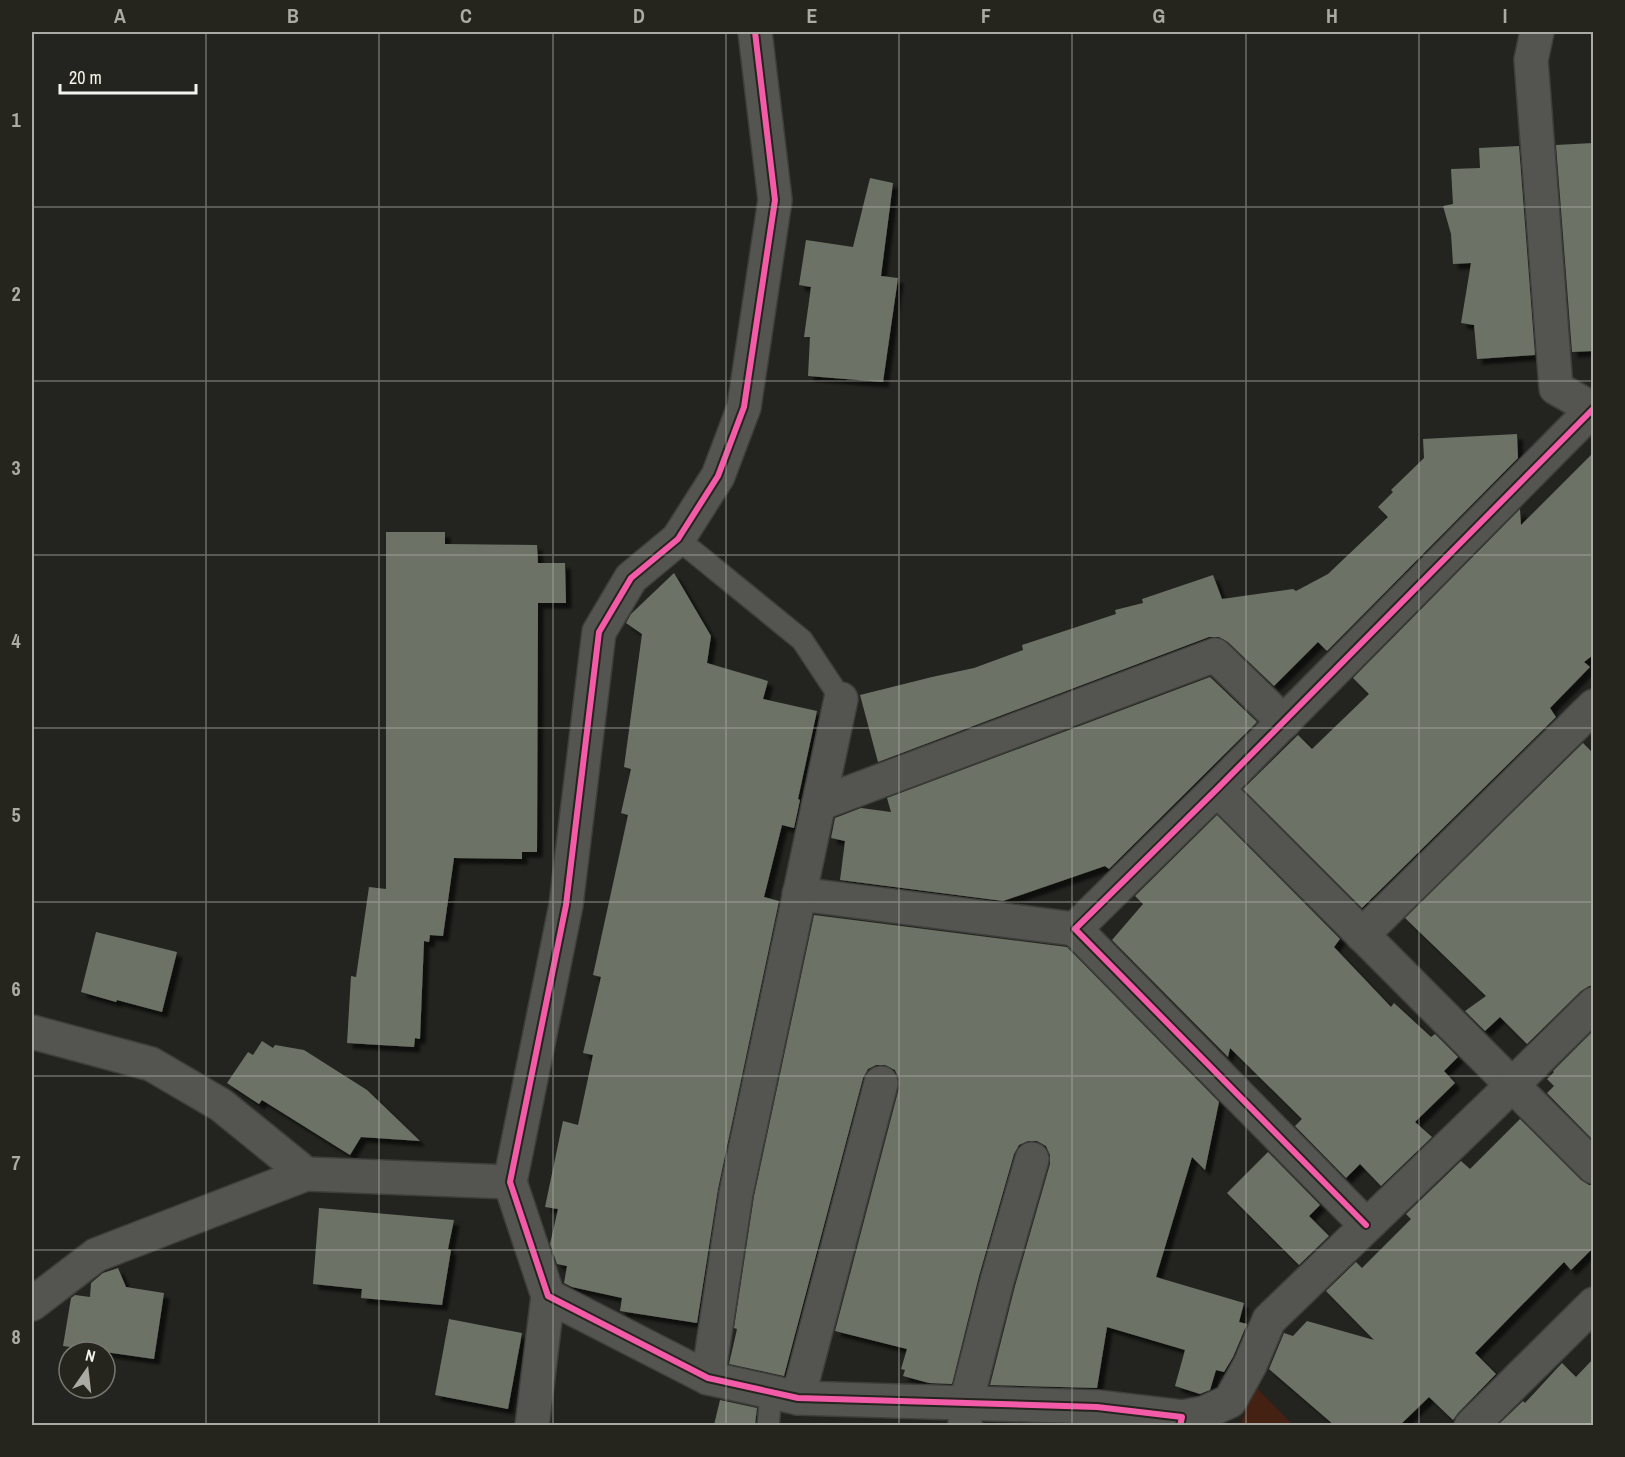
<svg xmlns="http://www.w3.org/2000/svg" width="1625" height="1457" font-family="'Archivo Narrow',sans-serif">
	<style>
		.green { fill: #442113 }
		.building { fill: #6c7266; filter: url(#shadow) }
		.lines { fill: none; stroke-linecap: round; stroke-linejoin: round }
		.service-casing { stroke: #3e3e3b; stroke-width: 24 }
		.minor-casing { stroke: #3e3e3b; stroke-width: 36 }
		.tertiary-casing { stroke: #3e3e3b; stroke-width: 36 }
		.service { stroke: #545451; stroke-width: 21 }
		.minor { stroke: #545451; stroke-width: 33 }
		.tertiary { stroke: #545451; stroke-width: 33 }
		.cycleway-casing { stroke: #25241d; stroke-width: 10 }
		.cycleway { stroke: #f35aa7; stroke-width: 6 }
		.grid { fill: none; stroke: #ababa6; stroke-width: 1.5; stroke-opacity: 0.55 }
		.neatline { fill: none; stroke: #ababa6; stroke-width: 2 }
		.grid-label { font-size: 20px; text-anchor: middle; font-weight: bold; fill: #ababa6 }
	</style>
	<defs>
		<filter id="shadow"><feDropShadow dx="5.5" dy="5.5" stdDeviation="1.5" flood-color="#0009"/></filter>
	</defs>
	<rect width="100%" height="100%" fill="#23231f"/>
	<path class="green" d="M1255,1386l38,39 -69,1 17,-4z"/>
	<g class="building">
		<path d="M1593,143v208l-21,1 -16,-207z"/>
		<path d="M1519,146l16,209 -58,4 -3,-34 -13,-2 10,-60 -18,1 -2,-30 -8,-28 10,-2 -2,-35 29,-1 -1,-20z"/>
		<path d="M870,178l23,5 -12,93 17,2 -15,104 -75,-6 2,-39h-6l7,-50 -12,-2 7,-45 47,7z"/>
		<path d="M1517,434l1,24 -191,193 -9,-9 -44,44 -46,-44 -9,-5h-10l-331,125 -18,-67 72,-18 42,-9 49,-18 -1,-5 94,-31 -1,-4 28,-7 -1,-4 71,-24 9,24 71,-10 3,2 32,-17 60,-57 -10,-10 15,-15 -2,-2 33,-32 -1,-19z"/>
		<path d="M1593,453v202l-9,7 6,5 -40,41 6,9 -194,191 -119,-119 55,-54 14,14 57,-55 -16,-16 167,-169 1,16z"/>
		<path d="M386,532h59v12l92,1 1,18h27l1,40h-28l-1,249h-15v7l-68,-1 -11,78 -13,-1 -1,7 -5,-1 -4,98 -5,-1 -1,9 -67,-4 4,-67 5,1 13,-90 17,2z"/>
		<path d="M674,573l37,63 -4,27 61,18 -5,18 54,12 -19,88 2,1 -6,28 -12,-3 -18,72 15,4 -61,288 -21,134 -77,-12 2,-13 -50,-11 -8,-4 3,-17 -10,-2 -7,-20 8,-35 -13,-2 18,-86 15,4 15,-70 -10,-2 18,-76 -8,-2 35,-160 -7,-2 10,-44 -7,-2 18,-133 -16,-11 5,-9z"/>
		<path d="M1210,677l47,45 -148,147 -4,-3 -102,35 -163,-21 5,-39 -14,-3 4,-20 26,-10 30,4 -4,-14z"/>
		<path d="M1583,743l10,10v233h-4l-8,5 -54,53 -27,-27 -15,14 -20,-20 21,-15 -81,-78z"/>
		<path d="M1217,815l123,124 -6,8 57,60 3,-4 37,34 4,-3 23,23 -14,14 11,12 -40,39 17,15 -51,49 -21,-22 -14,14 -51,-52 7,-7 -72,-71 -2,9 -116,-117 31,-36 -8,-8z"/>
		<path d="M814,915l253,32 152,155 -14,68 -13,-13 -36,120 88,26 -5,19 8,2 -14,33 -9,15 -8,-2 -6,20 -10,4 -25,-8 10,-36 -78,-23 -10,61 -107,-3 25,-99 35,-122v-9l-4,-9 -9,-5h-9l-9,4 -5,9 -35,122 -27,108 -23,-1 -26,-7 2,-6 -4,-1 6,-20 -72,-18 64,-243v-9l-4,-9 -10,-5h-9l-8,4 -5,9 -79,298 -55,-12 8,-35 -3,-1 20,-132z"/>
		<path d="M96,932l81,20 -15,60 -45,-12 -1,2 -35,-10z"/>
		<path d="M1593,1031v109l-46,-47 7,-7 -7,-7 7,-7 -1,-1z"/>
		<path d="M262,1041l11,7 2,-3 29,5 63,40 53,51 -59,-4 -11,18 -88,-55 -3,4 -32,-21 21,-31 5,3z"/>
		<path d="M1520,1119l61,61 8,5h4v63l-22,22 -7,-8 -89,91 21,21 -38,39 -5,7 -24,-23 -29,28h-66l-65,-56 15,-36 9,3 14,-15 67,19 -48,-49 30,-29 6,6 49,-49 -5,-5 55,-53 9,8z"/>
		<path d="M1268,1152l52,53 -11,11 20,20 -30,29 -72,-72z"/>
		<path d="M319,1208l135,12 -6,29 3,1 -9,55 -81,-7 1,-9 -49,-5z"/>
		<path d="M118,1268l8,19 38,6 -10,66 -91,-13 8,-48 4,-3 15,2 1,-14 12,-10z"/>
		<path d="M449,1319l73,14 -14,76 -73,-14z"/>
		<path d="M1593,1359v66h-95l25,-24 2,2 37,-40 14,14z"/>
		<path d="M720,1400l37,8 -2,17h-41z"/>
		<path d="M1000,1423l88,2h-88z"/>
	</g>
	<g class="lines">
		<g class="service-casing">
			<g id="service">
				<path d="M678,539l124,101 39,59"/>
				<path d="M768,1426l3,-33"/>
			</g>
		</g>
		<g class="minor-casing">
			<g id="minor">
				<path d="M755,32l20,168 -31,207 -26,69 -40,63 -47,39 -32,54 -33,273 -56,277 38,114 160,82 90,20 299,9 85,10 -2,9"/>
				<path d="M1537,32l-6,28 25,328 37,21"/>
				<path d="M1217,789l377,378"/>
				<path d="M819,804l396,-149 69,67"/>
				<path d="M799,894l276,35"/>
				<path d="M1362,935l232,-229"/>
				<path d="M32,1032l119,32 70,41 85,69"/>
				<path d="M1366,1225l-291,-296 142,-140 377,-381"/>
				<path d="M708,1378l28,-185 105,-494"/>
				<path d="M798,1398l83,-315"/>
				<path d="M1182,1417l22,-4 26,-12 20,-36 19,-45 225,-217 100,-99"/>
				<path d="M965,1424l1,-21 31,-122 35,-122"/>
				<path d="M532,1426l16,-130"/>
				<path d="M1471,1426l123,-122"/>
			</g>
		</g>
		<g class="tertiary-casing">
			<path id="tertiary" d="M32,1304l64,-49 210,-81 204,8"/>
		</g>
		<use href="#service" class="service"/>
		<use href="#minor" class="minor"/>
		<use href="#tertiary" class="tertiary"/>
		<g class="cycleway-casing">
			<g id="cycleway">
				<path d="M755,32l20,168 -31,207 -26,69 -40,63 -47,39 -32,54 -33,273 -56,277 38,114 160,82 90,20 299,9 85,10 -2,9"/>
				<path d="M1366,1225l-291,-296 142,-140 377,-381"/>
			</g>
		</g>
		<use href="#cycleway" class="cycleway"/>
	</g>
	<path class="grid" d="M206,32v1394M379,32v1394M553,32v1394M726,32v1394M899,32v1394M1072,32v1394M1246,32v1394M1419,32v1394M32,207h1562M32,381h1562M32,555h1562M32,728h1562M32,902h1562M32,1076h1562M32,1250h1562"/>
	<rect width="1625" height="1457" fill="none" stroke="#25241d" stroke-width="66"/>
	<g transform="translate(87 1370) rotate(14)"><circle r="28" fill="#25241d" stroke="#787771" stroke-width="1.5"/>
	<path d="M0-4.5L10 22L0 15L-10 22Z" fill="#ababa6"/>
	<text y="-9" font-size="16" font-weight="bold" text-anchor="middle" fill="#f4f4ef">N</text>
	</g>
	<path d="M60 84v9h136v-9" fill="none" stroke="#f4f4ef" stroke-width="3"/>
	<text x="69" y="84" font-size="18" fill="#f4f4ef" stroke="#25241d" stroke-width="4.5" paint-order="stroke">20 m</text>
	<rect x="33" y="33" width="1559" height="1391" class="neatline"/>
	<g class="grid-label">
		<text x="120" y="23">A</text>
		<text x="293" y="23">B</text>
		<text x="466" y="23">C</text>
		<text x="639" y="23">D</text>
		<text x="812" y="23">E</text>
		<text x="986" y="23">F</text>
		<text x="1159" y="23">G</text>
		<text x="1332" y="23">H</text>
		<text x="1505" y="23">I</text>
		<text x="16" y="127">1</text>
		<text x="16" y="301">2</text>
		<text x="16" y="475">3</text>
		<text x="16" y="648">4</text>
		<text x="16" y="822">5</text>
		<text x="16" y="996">6</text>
		<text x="16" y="1170">7</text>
		<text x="16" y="1344">8</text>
	</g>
</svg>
